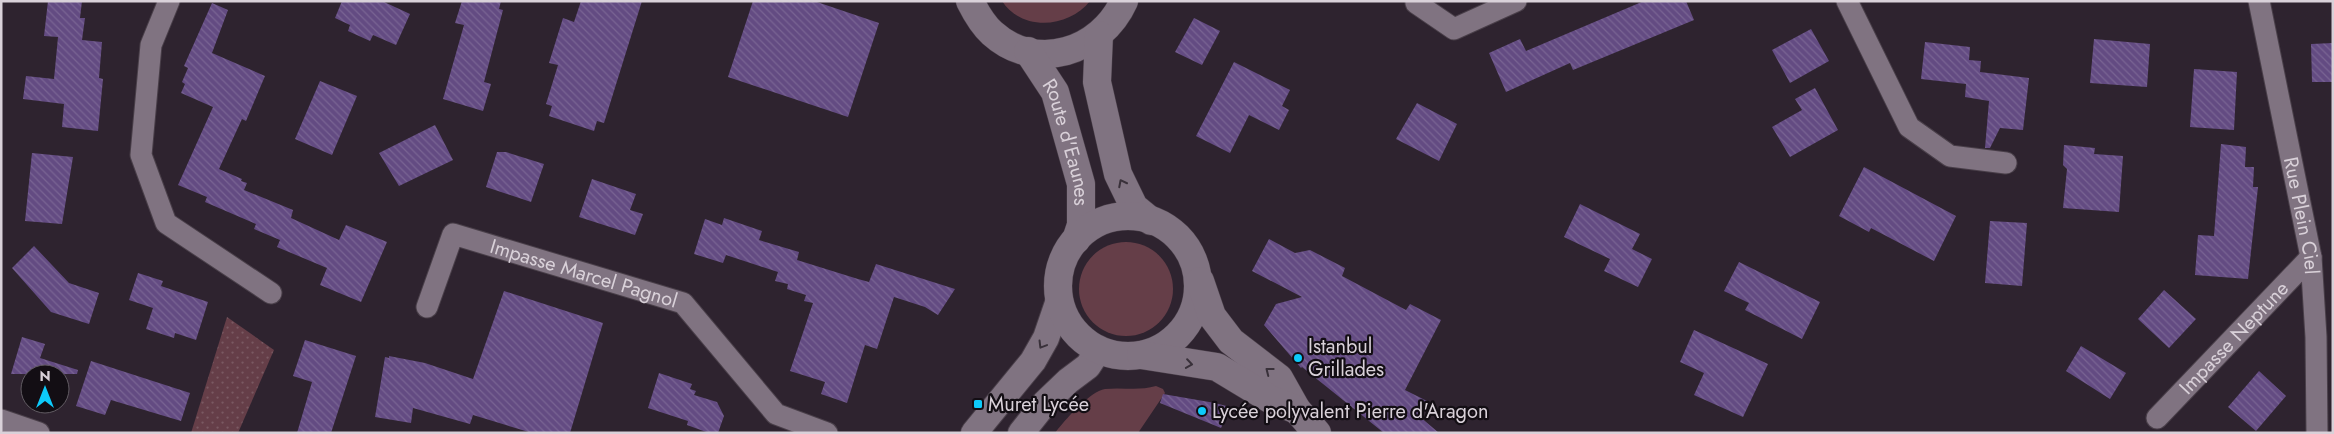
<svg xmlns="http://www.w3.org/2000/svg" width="2334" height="434" font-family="Jost,sans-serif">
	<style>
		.grass { fill: #653e48 }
		.park { fill: url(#park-dots) }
		.building { fill: url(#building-back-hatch) }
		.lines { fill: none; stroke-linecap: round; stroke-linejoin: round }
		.minor-casing { stroke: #493f49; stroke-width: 23 }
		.tertiary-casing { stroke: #493f49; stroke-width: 28 }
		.secondary-casing { stroke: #493f49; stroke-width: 29 }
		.minor { stroke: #807381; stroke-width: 21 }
		.tertiary { stroke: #807381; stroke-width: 26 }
		.secondary { stroke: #807381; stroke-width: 28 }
		.oneway { stroke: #39313a }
		.poi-dot { fill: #0dcafa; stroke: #130e14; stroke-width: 2 }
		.labels { text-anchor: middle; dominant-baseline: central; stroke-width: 4.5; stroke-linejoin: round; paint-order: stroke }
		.street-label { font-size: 20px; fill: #d9d1d9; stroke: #130e14 }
		.poi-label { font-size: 20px; fill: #d9d1d9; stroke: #130e14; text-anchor: start }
	</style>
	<defs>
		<pattern id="park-dots" width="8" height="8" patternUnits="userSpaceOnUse" patternTransform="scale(1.25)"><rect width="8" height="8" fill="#653e48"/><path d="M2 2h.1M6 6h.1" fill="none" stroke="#7a5962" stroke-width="1.8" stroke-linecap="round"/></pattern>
		<pattern id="building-back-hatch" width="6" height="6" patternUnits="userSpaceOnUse" patternTransform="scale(1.25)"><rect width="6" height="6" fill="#634b82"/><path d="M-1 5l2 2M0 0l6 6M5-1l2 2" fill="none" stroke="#796493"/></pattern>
	</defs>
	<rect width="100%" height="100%" fill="#2e232f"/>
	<g class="grass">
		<path d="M1002,1h88c-21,27 -68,31 -88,0z"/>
		<circle cx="1126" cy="289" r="47"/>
		<path d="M1156,386l7,3 2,4 -27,40h-83c9,-12 35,-42 50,-44 17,-2 34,2 51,-3z"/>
	</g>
	<path class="park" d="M227,317l47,33 -36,83h-47z"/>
	<g class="building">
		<path d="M48,1h34l-2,17h5l-3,22 20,2 -3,36 4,1 -5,52 -36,-4 2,-23 -41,-5 3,-23 28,3 4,-42 -14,-1z"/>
		<path d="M342,1h40l28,13 -14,31 -23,-10 -3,6 -22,-10 2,-6 -15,-7z"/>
		<path d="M462,1h39l-2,8 4,1 -19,72 7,2 -8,27 -40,-12 21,-74 -9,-2z"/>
		<path d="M581,1h61l-38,122 -7,-2 -3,10 -45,-15 3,-10 -6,-2 12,-39 -9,-2 14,-45 11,4z"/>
		<path d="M753,1h61l65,22 -31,94 -120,-40z"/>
		<path d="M1644,1h42l8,19 -121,50 -3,-7 -64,29 -17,-39 31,-14 6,12z"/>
		<path d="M212,3l16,7 -16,43 53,23 -19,45 -4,-2 -23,50 23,10 -1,2 6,2 -3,7 49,20 -2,8 48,22 7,-15 41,17 -26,60 -41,-17 7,-17 -50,-21 3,-7 -26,-11 2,-5 -51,-22 2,-5 -29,-12 35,-78 -32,-14 4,-9 -3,-2 6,-14 -4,-2z"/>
		<path d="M1194,18l26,13 -18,34 -27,-13z"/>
		<path d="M1811,29l18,32 -39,22 -18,-33z"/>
		<path d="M2094,39l56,5 -3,43 -57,-4z"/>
		<path d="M1925,42l45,5 -1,13 12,1 -1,11 49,6 -6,52 -23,-2 -10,20h-5l4,-47 -24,-4 1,-13 -45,-5z"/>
		<path d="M2333,43v39h-21l-1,-38z"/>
		<path d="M1234,62l56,28 -8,16 7,4 -10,20 -30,-15 -19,38 -34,-17z"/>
		<path d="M2194,69l43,3 -3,58 -44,-3z"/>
		<path d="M320,81l37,15 -25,59 -37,-16z"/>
		<path d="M1815,88l23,42 -48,27 -18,-30 30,-17 -7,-11z"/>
		<path d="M1417,103l40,21 -18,37 -43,-22z"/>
		<path d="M435,125l18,35 -54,26 -20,-33z"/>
		<path d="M2221,144l25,3 -1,20h9l-1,20h5l-10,92 -53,-4 3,-40 16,1z"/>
		<path d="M2064,145l31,3 -1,6 29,2 -4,56 -56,-4 4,-39 -4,-4z"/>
		<path d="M497,152h9l38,12 -13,38 -45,-15z"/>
		<path d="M32,153l41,4 -11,67 -37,-3z"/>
		<path d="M1864,167l92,49 -22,45 -63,-33 -2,4 -30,-16z"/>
		<path d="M592,179l44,15 -6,16 13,4 -8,21 -56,-18z"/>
		<path d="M1580,204l60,30 -8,15 20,10 -14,28 -34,-16 6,-12 -46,-22z"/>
		<path d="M724,218l38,13 -3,9 40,12 -2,8 61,19 11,3 7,-18 79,25 -17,26 -13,-8 -31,-10 -17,52 -12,-4 -18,58 -26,-9 4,-12 -35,-11 23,-68 -9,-2 2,-6 -19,-6 1,-5 -13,-3 3,-9 -52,-17 -3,8 -29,-9 11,-35 17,6z"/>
		<path d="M1990,221l37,2 -5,63 -37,-3z"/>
		<path d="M1269,239l26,14 15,-3 35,18 -3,8 64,34 4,-6 31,16 -36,70 24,12 -10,14 20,17h-55l-82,-66 -1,1 -37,-43 12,-21 26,-7 -50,-26z"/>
		<path d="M34,246l35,37 30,10 -10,31 -38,-12 -39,-44z"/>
		<path d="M1739,262l81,40 -18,37 -57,-29 4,-7 -25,-12z"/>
		<path d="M138,273l25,8 -2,5 47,16 -12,38 -21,-7 -1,5 -28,-9 7,-21 -24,-8z"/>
		<path d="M2164,290l32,29 -27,29 -31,-29z"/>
		<path d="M504,291l99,32 -33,110h-38l-59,-18 -3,9 -57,-16 -2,15 -36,-6 10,-60 4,1v-2l36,7 48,16z"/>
		<path d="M1694,330l74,34 -25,53 -49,-22 10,-22 -24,-11z"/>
		<path d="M22,337l23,7 -5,14 38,12 -1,4h-66z"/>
		<path d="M305,340l51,16 -25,77h-34l15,-51 -19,-6z"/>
		<path d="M2081,346l45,27 -16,26 -44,-28z"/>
		<path d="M91,361l99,32 -9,28 -70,-21 -6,15 -29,-9z"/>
		<path d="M2259,371l27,25 -30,35 -28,-24z"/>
		<path d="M659,373l33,11 -2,5 6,2 -2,4 23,7 7,14 -6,17h-9l-22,-8 1,-4 -40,-13z"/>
		<path d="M1163,394l52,9 15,4 -9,21 -61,-25z"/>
	</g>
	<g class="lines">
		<g class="minor-casing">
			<g id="minor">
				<path d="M169,1l-18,44 -10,110 25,68 105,70"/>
				<path d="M1847,1l62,126 41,29 56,7"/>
				<path id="s1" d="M2259,1l52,256 5,80 1,96"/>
				<path d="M1416,3l38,26 62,-28"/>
				<path id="s2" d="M427,307l26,-73 230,69 93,111 51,19"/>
				<path id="s3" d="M2157,418l154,-161"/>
				<path d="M1,420l38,13"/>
			</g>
		</g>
		<g class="tertiary-casing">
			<g id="tertiary">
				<path d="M974,433l59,-72 13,-23 13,-38"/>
				<path d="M1021,433l24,-30 23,-22 20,-15 11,-17"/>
			</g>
		</g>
		<g class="secondary-casing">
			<g id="secondary">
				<path d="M970,1c6,12 12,23 22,32 44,40 109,19 132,-32"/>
				<path d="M1099,35l-2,47 21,92 16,33 17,14"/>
				<path id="s4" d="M1028,51l27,41 26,92v41l-5,15"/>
				<circle cx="1128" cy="286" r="70"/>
				<path d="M1200,281l12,35 19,25 48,37 18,32 20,23"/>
				<path d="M1141,355l76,12 53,32 27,11"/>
			</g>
		</g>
		<use href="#minor" class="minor"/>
		<use href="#tertiary" class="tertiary"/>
		<use href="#secondary" class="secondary"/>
	</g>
	<defs><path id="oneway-chevron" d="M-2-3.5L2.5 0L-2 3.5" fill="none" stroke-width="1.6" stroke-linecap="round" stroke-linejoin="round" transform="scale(1.25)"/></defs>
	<g class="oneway">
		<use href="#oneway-chevron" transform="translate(1122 183) rotate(-117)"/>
		<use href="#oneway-chevron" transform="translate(1042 345) rotate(121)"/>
		<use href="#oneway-chevron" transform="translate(1189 364) rotate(8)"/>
		<use href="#oneway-chevron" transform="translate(1269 371) rotate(-142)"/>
	</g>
	<g class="poi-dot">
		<circle cx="1298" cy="358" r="5"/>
		<rect x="973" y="399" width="10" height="10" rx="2.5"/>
		<circle cx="1202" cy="411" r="5"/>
	</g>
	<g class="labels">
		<g class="street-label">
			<text stroke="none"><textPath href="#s4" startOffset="101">Route d'Eaunes</textPath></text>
			<text stroke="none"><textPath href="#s1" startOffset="219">Rue Plein Ciel</textPath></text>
			<text stroke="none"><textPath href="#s2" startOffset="214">Impasse Marcel Pagnol</textPath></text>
			<text stroke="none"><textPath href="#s3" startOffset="111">Impasse Neptune</textPath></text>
		</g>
		<g class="poi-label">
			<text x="1308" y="346">Istanbul<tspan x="1308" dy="23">Grillades</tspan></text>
			<text x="988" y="404">Muret Lycée</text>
			<text x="1212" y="411">Lycée polyvalent Pierre d'Aragon</text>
		</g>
	</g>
	<rect width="2334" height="434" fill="none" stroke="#d9d1d9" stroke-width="5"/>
	<g transform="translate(45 389)"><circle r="24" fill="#130e14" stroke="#625c63"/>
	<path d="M0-4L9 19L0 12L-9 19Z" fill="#0dcafa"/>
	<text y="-8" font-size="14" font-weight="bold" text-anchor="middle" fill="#d9d1d9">N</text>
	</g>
</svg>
